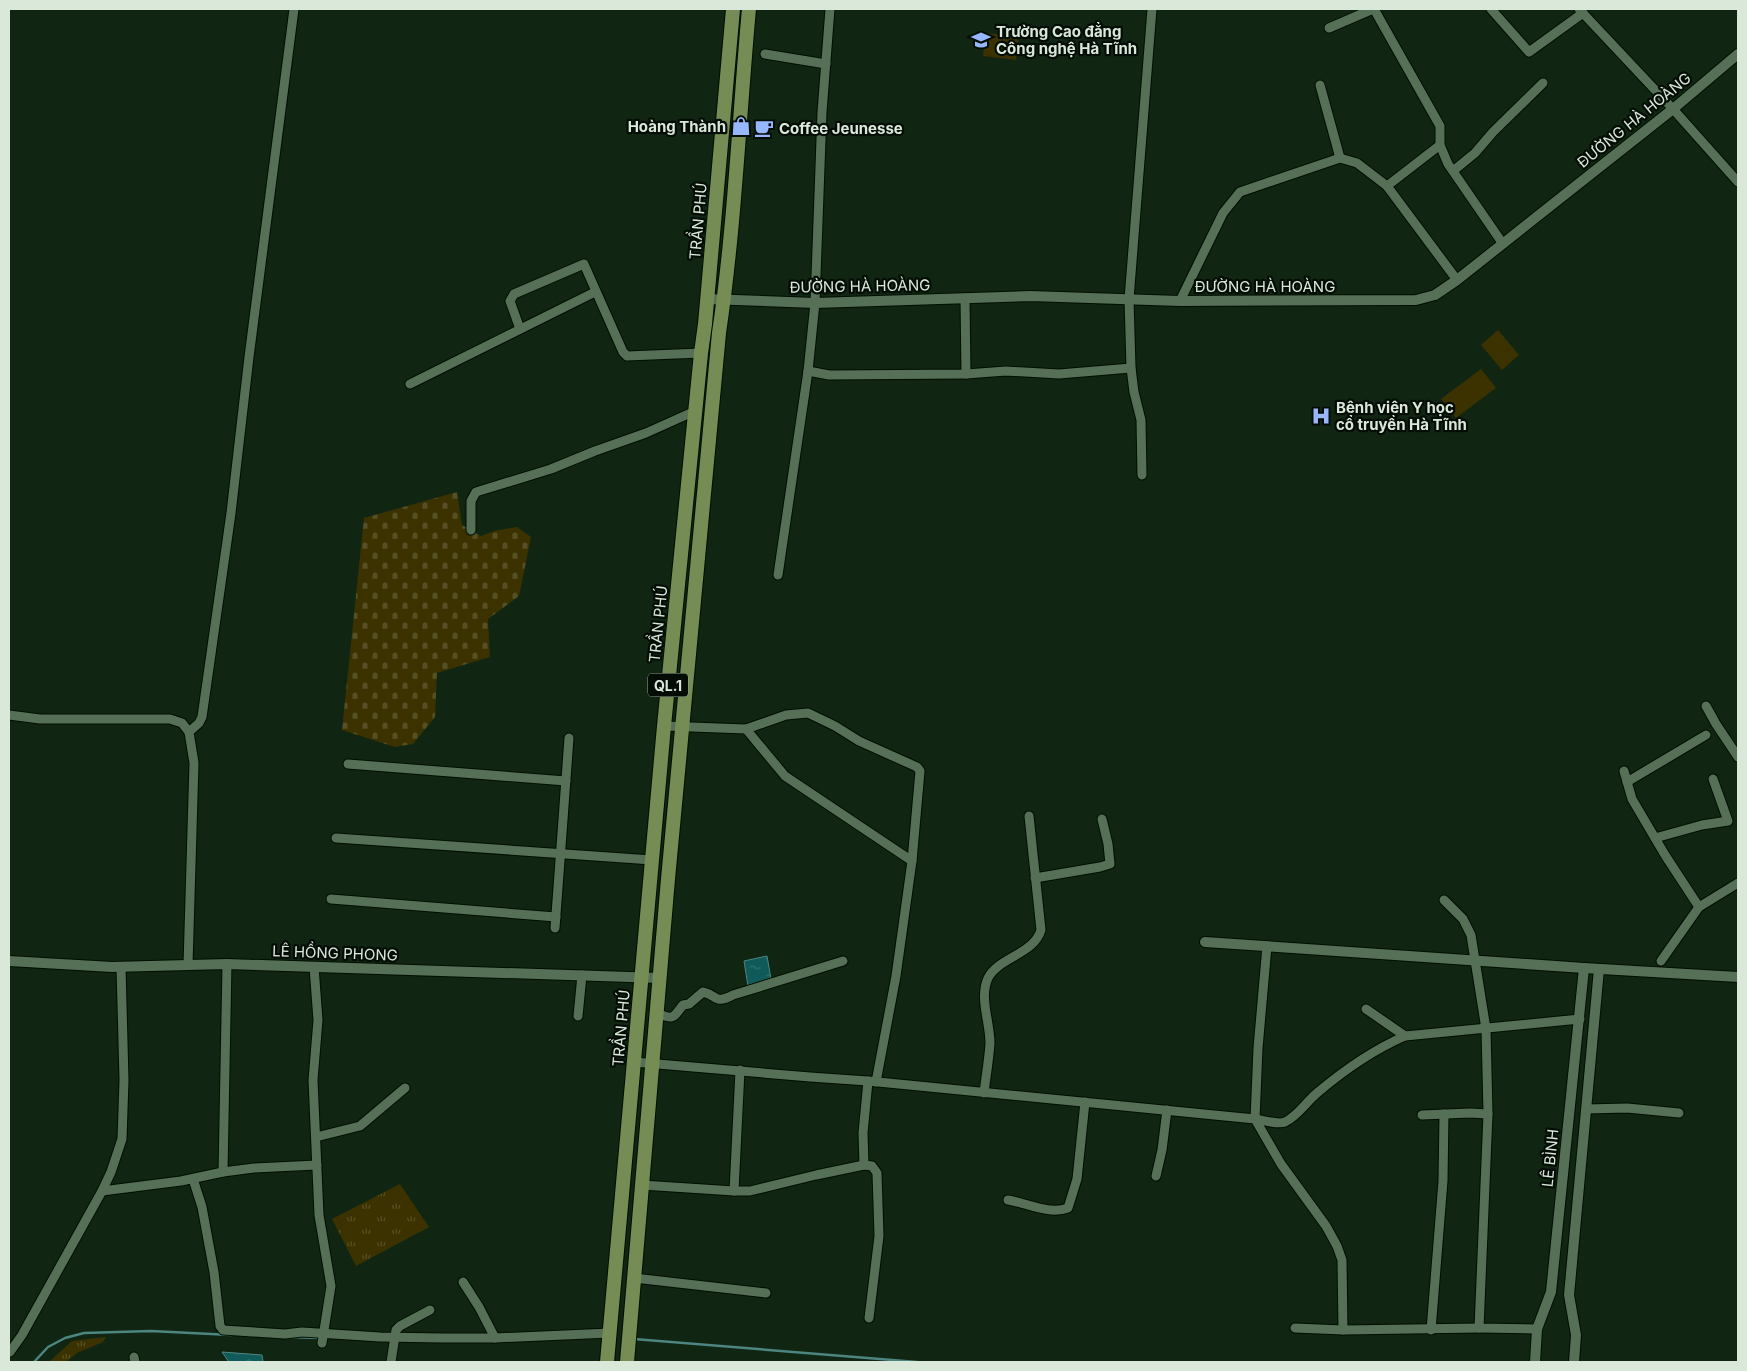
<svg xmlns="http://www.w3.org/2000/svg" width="1747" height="1371" font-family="Inter,sans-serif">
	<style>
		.grass { fill: url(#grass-tufts) }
		.cemetery { fill: url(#cemetery-stones) }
		.park { fill: #3b3200 }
		.water { fill: url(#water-ripples); stroke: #4d8580 }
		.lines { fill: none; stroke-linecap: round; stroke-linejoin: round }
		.stream { stroke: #4d8580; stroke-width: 2.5 }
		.minor-casing { stroke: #000f01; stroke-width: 11 }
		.tertiary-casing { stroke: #000f01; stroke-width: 12 }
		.primary-casing { stroke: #000f01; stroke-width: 16 }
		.minor { stroke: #566f57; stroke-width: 9 }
		.tertiary { stroke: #566f57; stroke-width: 10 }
		.primary { stroke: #758c55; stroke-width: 14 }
		.labels { text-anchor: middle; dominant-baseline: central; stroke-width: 4.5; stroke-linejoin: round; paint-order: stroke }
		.shield { fill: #040d05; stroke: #9aa69a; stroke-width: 1 }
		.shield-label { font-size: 14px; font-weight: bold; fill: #dae8da }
		.poi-label { font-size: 15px; font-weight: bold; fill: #dae8da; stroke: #040d05; text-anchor: start }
		.street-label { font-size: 15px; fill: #dae8da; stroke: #040d05 }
	</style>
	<defs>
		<pattern id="grass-tufts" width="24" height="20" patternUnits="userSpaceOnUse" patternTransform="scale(1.25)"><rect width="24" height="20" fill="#3b3200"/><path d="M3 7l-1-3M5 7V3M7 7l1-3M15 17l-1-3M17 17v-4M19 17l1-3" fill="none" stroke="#575025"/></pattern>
		<pattern id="cemetery-stones" width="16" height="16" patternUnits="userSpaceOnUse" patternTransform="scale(1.25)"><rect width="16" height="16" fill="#3b3200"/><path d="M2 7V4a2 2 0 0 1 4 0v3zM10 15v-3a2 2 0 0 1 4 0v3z" fill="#575025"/></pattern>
		<pattern id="water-ripples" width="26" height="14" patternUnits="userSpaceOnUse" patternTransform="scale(1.25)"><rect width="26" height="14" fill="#105b5a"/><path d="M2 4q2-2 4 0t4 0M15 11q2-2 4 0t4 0" fill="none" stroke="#327371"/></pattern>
	</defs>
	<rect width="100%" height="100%" fill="#102612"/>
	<g class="grass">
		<path d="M400,1184l29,43 -73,39 -24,-47z"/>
		<path d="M106,1337l-3,5 -26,11 -11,9h-17l23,-21z"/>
	</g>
	<path class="cemetery" d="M457,492l5,33 19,11 13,-5 23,-4 14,10 -12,59 -31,23 2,38 -53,16 -2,44 -22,27 -18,3 -53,-17 22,-212z"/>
	<g class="park">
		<path d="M986,33l33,4 -3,23 -33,-4z"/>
		<path d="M1498,330l21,25 -17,15 -21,-25z"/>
		<path d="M1481,369l15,19 -40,30 -15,-19z"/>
	</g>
	<g class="water">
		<path d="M767,956l4,23 -23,7 -4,-25z"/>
		<path d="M222,1352l40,3 1,7h-34z"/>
	</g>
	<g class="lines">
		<g class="stream">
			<path d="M291,1337l29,1"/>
			<path d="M634,1339l283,23"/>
			<path d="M34,1362l14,-15 17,-9 19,-5 67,-2 80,4"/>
		</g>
		<g class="minor-casing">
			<g id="minor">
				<path d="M1374,9l66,117v19l8,19 55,80"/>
				<path d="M1491,9l38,43 54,-39"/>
				<path d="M1579,9l94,100 65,73"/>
				<path d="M1329,28l44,-19"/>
				<path d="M765,54l61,10"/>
				<path d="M1320,85l20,73"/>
				<path d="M1453,171l22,-18 18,-21 50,-49"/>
				<path d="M1387,186l53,-41"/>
				<path d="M965,298l1,76"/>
				<path d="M1180,301l43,-88 17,-21 100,-34 17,5 30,23 70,94"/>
				<path d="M520,329l-10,-28 4,-7 70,-30 39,88 4,4 74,-3"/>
				<path d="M808,371l21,4 137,-1 40,-3 53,3 72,-6"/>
				<path d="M410,384l185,-92"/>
				<path d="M1142,475l-1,-55 -7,-28 -3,-24 -2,-69 23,-290"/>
				<path d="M471,530v-29l5,-9 75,-23 44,-18 51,-18 49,-22"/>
				<path d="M778,575l30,-204 7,-68 7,-191 8,-103"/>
				<path d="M1706,706l10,18 22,33"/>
				<path d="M9,715l31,4h130l12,4 7,9 5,31 -6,202"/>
				<path d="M664,726l82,3 39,47 127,85 -16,115 -20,106"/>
				<path d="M746,729l40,-14 22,-2 27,13 24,15 58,26 3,4 -8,90"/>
				<path d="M189,732l10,-9 3,-6 29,-204 18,-156 45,-348"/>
				<path d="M348,764l218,17"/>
				<path d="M1624,771l8,28 33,56 34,52"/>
				<path d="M1627,782l79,-47"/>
				<path d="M336,838l316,22"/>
				<path d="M1655,838l47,-13 26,-4 -15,-42"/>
				<path d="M1035,878l65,-11 10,-3 -2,-20 -6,-25"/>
				<path d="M331,899l225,18"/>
				<path d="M1444,900l19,19 8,16 15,94 2,85 -9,214 58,1"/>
				<path d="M555,928l14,-190"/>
				<path d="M1267,946l-9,102 -3,71c8,1 23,6 30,3 13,-6 21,-20 32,-29 26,-22 56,-43 88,-57l175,-17"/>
				<path d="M1661,961l38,-54 39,-24"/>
				<path d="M314,967l4,53 -5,60 6,135 12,71 -9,57"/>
				<path d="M1366,1009l39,27"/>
				<path d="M657,1013c18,8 16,4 26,-8l6,-1 14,-12c15,3 11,13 30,3l110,-34"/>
				<path d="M578,1016l4,-41"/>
				<path d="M634,1062l176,15 58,4 387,38 26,45 45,62 11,20 5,14 1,70"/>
				<path d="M984,1093c2,-17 5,-34 6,-50 0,-21 -11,-45 -2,-65 11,-21 46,-24 53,-48l-12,-114"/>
				<path d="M1586,1109l41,-1 52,5"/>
				<path d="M1422,1115l48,-2 18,1"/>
				<path d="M316,1137l44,-11 45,-38"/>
				<path d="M864,1165l-1,-32 5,-52"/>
				<path d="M223,1172l4,-208"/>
				<path d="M1156,1176l6,-26 5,-40"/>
				<path d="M193,1179l9,28 12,65 6,54 3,4 62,4 17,-2 78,5 63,1h52l115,-5"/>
				<path d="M642,1185l92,6 6,-121"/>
				<path d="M102,1191l79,-10 42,-9 31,-4 63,-3"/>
				<path d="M734,1191h16l66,-16 48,-10 8,1 5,7 2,63 -10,82"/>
				<path d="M1008,1200c19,3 41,15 60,8l9,-29 8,-77"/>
				<path d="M634,1278l132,15"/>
				<path d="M463,1282l16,25 16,31"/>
				<path d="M1295,1328l48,2 136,-2"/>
				<path d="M1431,1330l12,-149 1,-67"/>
				<path d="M10,1352l12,-17 80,-144 9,-19 11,-33 2,-59 -3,-113"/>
				<path d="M134,1357l1,5"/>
				<path d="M391,1362l5,-32 4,-4 30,-16"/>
			</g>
		</g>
		<g class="tertiary-casing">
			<g id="tertiary">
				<path d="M707,299l108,4 215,-7 150,5 236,-1 19,-5 22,-15 216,-171 65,-55"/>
				<path d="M1205,942l379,26 154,9"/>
				<path d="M9,961l103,6 115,-3 433,14"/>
				<path d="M1535,1362l2,-33 14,-37 33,-324"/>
				<path d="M1574,1362l2,-27 -7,-40 30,-326"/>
			</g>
		</g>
		<g class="primary-casing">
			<g id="primary">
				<path d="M607,1362l57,-636 37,-373 4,-29 28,-315"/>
				<path d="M627,1362l41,-483 51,-546c16,-108 20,-216 30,-324"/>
			</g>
		</g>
		<use href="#minor" class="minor"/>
		<use href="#tertiary" class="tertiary"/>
		<use href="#primary" class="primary"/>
	</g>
	<defs>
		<g id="university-bare" transform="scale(1.5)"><path d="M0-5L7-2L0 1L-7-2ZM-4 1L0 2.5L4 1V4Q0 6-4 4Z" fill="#96b6fd" stroke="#040d05" stroke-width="2.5" paint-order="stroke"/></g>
		<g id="shop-bare" transform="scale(1.5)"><path d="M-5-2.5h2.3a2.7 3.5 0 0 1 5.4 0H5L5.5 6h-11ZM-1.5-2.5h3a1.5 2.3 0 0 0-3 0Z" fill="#96b6fd" stroke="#040d05" stroke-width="2.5" paint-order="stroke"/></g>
		<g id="cafe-bare" transform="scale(1.5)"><path d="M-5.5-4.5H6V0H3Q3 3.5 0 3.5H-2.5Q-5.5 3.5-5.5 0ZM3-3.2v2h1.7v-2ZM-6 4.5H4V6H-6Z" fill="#96b6fd" stroke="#040d05" stroke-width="2.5" paint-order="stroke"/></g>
		<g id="hospital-bare" transform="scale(1.5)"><path d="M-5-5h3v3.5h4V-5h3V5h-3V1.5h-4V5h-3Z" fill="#96b6fd" stroke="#040d05" stroke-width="2.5" paint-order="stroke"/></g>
	</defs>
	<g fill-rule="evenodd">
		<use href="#university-bare" x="981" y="40"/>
		<use href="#shop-bare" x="741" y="126"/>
		<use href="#cafe-bare" x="764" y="128"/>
		<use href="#hospital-bare" x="1321" y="416"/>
	</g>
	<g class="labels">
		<rect class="shield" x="648" y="673.5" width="40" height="23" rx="4"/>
		<g class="shield-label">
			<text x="668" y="685">QL.1</text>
		</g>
		<g class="poi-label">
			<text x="996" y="31">Trường Cao đẳng<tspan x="996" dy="17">Công nghệ Hà Tĩnh</tspan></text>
			<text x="726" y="126" text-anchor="end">Hoàng Thành</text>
			<text x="779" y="128">Coffee Jeunesse</text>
			<text x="1336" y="407">Bệnh viện Y học<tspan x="1336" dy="17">cổ truyền Hà Tĩnh</tspan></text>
		</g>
		<g class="street-label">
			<text transform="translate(1634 120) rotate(-39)">ĐƯỜNG HÀ HOÀNG</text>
			<text transform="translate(698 221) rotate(-85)">TRẦN PHÚ</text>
			<text transform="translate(860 286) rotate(-1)">ĐƯỜNG HÀ HOÀNG</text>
			<text x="1265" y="286">ĐƯỜNG HÀ HOÀNG</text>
			<text transform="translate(658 624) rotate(-84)">TRẦN PHÚ</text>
			<text transform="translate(335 953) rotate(2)">LÊ HỒNG PHONG</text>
			<text transform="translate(621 1028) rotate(-85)">TRẦN PHÚ</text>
			<text transform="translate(1550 1158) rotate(-84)">LÊ BÌNH</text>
		</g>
	</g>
	<rect width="1747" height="1371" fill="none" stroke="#dae8da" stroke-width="20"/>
</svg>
